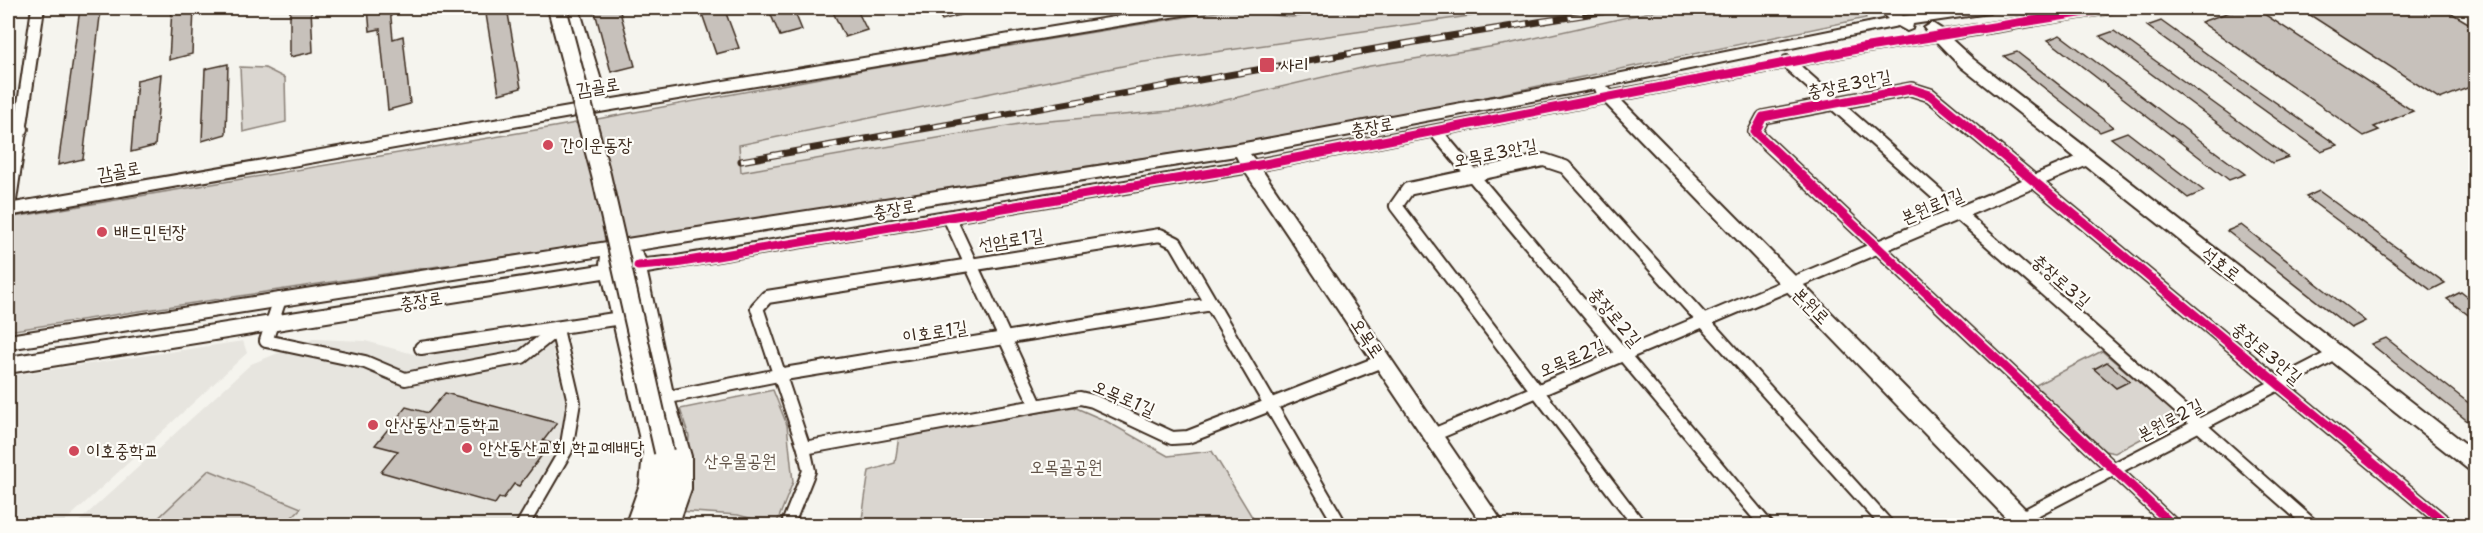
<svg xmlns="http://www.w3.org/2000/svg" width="2483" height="533" font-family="'Shantell Sans','Poor Story',sans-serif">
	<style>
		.built { fill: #e7e5df }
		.green { fill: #dad6d0; stroke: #8a8077; stroke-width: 1.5 }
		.building { fill: #c7c1bb; stroke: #3b2a1e; stroke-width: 1.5 }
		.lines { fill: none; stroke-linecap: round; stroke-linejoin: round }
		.street-casing { stroke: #3b2a1e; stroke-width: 16 }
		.secondary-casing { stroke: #3b2a1e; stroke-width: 4 }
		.street { stroke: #fdfcf7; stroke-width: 12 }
		.secondary { fill: #fdfcf7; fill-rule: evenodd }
		.rail-casing { stroke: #3b2a1e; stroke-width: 7 }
		.rail { stroke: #fdfcf7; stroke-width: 4.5; stroke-dasharray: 14; stroke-linecap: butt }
		.secondary-bridge-casing { stroke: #3b2a1e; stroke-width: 22; stroke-linecap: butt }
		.secondary-bridge { stroke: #fdfcf7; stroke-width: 18 }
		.cycleway-casing { stroke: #fdfcf7; stroke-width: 13 }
		.cycleway { stroke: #d6006c; stroke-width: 9 }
		.poi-dot { fill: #d1495b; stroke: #fdfcf7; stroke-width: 2 }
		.labels { text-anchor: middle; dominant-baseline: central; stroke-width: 4.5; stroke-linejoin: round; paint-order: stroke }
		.poi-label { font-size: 18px; fill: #3b2a1e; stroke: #fdfcf7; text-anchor: start }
		.street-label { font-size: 18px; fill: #3b2a1e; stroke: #fdfcf7 }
		.park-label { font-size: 18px; fill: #63554a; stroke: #fdfcf7 }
	</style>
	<rect width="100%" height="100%" fill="#f5f4ee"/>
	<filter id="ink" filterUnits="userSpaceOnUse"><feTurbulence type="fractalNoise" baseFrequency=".0167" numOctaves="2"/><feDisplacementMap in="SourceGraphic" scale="12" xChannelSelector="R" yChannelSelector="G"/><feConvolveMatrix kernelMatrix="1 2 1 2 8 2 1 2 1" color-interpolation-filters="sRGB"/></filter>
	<g filter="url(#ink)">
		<g class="built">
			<path d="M1526,8h133l1,2 -152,34 -138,22 -187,44 -158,13 -285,49 -1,-27 119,-25 279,-57z"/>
			<path d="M554,338l-1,15 13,49 -6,46 -47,77 -439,1 177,-162 62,-25 52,2 56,15z"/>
			<path d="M243,341l4,12 -186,172h-53v-149z"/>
		</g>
		<g class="green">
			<path d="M1351,8h175l-389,55 -398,82 2,27 284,-49 158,-13 187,-44 138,-22 151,-34v-2h204l3,10 -548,114 -263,39 -375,61 -262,37 -410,62v-113l546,-91 309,-57 365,-60 64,7z"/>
			<path d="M240,67l25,1 20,10 1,44 -43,10z"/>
			<path d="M2102,351l73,62 1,7 -61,33 -10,-2 -71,-65z"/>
			<path d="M773,390l14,35 6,57 -17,43 -38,-10 -60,-4 8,-30 3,-45 -9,-27z"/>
			<path d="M1074,407l32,14 62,35 44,-5 45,74 -396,1 8,-55 26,-8 4,-27z"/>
			<path d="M209,470l92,38 -17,17h-133z"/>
		</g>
		<g class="building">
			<path d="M87,8h14l-18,151 -25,6 22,-156z"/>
			<path d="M172,8h22l-2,46 -23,6z"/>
			<path d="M290,8h21l2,44 -23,5z"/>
			<path d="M368,8h22l3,31 10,-3 7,68 -22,6 -8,-81 -10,2z"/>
			<path d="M485,8h22l14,80 -22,6z"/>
			<path d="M594,8h25l16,58 -24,6z"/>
			<path d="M700,8h24l15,40 -23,6z"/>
			<path d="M768,8h25l9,22 -22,6z"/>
			<path d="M831,8h25l11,22 -22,7z"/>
			<path d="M935,8h40v3l-33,9z"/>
			<path d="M2241,8h14l158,103 -39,16 5,3 -15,6 -163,-114z"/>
			<path d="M2324,8h119l32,19v58l-35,14 -133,-86z"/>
			<path d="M2161,21l88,63 88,61 -16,6 -174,-125z"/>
			<path d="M2114,31l50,36 124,90 -16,6 -172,-127z"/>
			<path d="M2060,35l109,82 76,57 -16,6 -181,-140z"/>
			<path d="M2017,52l96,75 -13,5 -96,-76z"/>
			<path d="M228,64l-2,70 -24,7 3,-72z"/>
			<path d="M161,74l-6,72 -24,6 6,-72z"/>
			<path d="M2127,132l77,59 -16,7 -77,-60z"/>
			<path d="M2319,191l126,92 -14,7 -125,-93z"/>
			<path d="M2241,225l124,96 -14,7 -124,-97z"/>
			<path d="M2461,292l14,11v17l-28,-21z"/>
			<path d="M2386,338l89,70v19l-104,-83z"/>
			<path d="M2107,362l23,19 -14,7 -22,-19z"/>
			<path d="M445,393l112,30 -14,18 8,2 -32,43 -5,-2 -11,15 -4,-1 -4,6 -114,-32 17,-21 -23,-6 31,-38 22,6z"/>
		</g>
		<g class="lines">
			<g class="street-casing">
				<g id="street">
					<path d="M1787,62l526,464"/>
					<path d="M8,132l14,-3"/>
					<path d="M1436,132l331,394"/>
					<path d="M10,200l28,-192"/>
					<path d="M949,217l87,188"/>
					<path d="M280,299l-14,42 99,21 40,17 117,-22 35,-28"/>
					<path d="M421,348l200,-30"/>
					<path d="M664,398l114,-23 434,-71"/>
					<path d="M1433,435l654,-276"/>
					<path d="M804,448l276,-50 13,3 79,37 16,-1 194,-76"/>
					<path d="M669,523l17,3"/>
					<path d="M522,526l44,-76 8,-48 -17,-73"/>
					<path d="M787,526l22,-55 -5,-23 -47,-140 10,-11 393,-62 16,8 165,283"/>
					<path d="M1640,526l-244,-320 12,-17 136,-29 21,7 323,359"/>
					<path d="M2005,526l331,-172"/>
					<path d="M2174,526l-419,-394 8,-15 148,-28 19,6 519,431"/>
				</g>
			</g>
			<g class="secondary-casing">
				<g id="secondary">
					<path d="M565,8h14l28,92 562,-92h33l-7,5 -619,103 -568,100v-12l584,-101z"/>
					<path d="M1296,8h18l-7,5 -9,-2z"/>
					<path d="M1877,8h16l10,8 57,-8h36l-7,5 -76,11 -1,5 -5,2 -9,-5 -291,60 5,5 316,-58 -4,-5 8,-5 11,7 142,-22h33l-2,3 -5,2 -160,26 22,20 503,393v20l-7,-2 -508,-403 -25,-26 -74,12 -241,47 414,419 3,7h-24l-409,-423 -343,67 243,356h-22l-237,-353 -599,100 27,125 17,58v33l-13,37h-53l15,-42 3,-31 -40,-175 -595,95v-16l592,-92 1,-9 -593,93v-14l1231,-191 358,-66 291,-59zM1595,89l2,5 -332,64 -10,2 -5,-6zM1236,156l3,6 -563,94 -31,3 -4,-8 -3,-1zM628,252l-1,9 -9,1 -6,-8zM630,275l24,123 14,47h-7l-40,-169z"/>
				</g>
			</g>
			<use href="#street" class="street"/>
			<use href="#secondary" class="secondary"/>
			<g class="rail-casing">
				<path id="rail" d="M741,161l691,-122 194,-31"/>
			</g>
			<use href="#rail" class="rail"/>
			<g class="secondary-bridge-casing">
				<path id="secondary-bridge" d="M557,8l44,167 63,277"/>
			</g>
			<use href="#secondary-bridge" class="secondary-bridge"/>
			<g class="cycleway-casing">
				<g id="cycleway">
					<path d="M638,266l38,-3 589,-99 597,-116 249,-40"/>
					<path d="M2174,526l-419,-394 8,-15 148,-28 19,6 519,431"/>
				</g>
			</g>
			<use href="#cycleway" class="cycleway"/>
		</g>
	</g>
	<g class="poi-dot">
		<rect x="1259" y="57" width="16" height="16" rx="3"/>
		<circle cx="548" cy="145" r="6"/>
		<circle cx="102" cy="232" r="6"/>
		<circle cx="373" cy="425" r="6"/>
		<circle cx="467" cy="448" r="6"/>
		<circle cx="74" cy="451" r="6"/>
	</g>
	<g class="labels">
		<g class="poi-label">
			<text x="1280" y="65">사리</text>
			<text x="560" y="145">간이운동장</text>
			<text x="114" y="232">배드민턴장</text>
			<text x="385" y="425">안산동산고등학교</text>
			<text x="479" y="448">안산동산교회 학교예배당</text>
			<text x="86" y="451">이호중학교</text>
		</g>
		<g class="street-label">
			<text transform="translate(1849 84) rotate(-11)">충장로3안길</text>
			<text transform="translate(598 87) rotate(-9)">감골로</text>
			<text transform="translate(1372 127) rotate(-10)">충장로</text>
			<text transform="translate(1495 153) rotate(-11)">오목로3안길</text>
			<text transform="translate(119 171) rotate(-10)">감골로</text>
			<text transform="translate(1932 206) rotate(-23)">본원로1길</text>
			<text transform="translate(894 209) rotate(-10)">충장로</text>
			<text transform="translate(1011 240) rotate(-9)">선암로1길</text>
			<text transform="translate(2221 264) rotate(38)">석호로</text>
			<text transform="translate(2061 281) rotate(41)">충장로3길</text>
			<text transform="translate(421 301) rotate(-9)">충장로</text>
			<text transform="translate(1811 306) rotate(45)">본원로</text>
			<text transform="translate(1615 317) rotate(50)">충장로2길</text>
			<text transform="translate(935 332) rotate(-9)">이호로1길</text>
			<text transform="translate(1367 338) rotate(56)">오목로</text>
			<text transform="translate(2267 353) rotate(40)">충장로3안길</text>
			<text transform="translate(1572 358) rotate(-23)">오목로2길</text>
			<text transform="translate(1124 398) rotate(23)">오목로1길</text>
			<text transform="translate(2170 420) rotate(-28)">본원로2길</text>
		</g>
		<g class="park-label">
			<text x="740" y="461">산우물공원</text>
			<text x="1066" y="467">오목골공원</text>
		</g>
	</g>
	<rect width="2483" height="533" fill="none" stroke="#fdfcf7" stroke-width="30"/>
	<rect x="15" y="15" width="2453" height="503" fill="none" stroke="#3b2a1e" stroke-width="2" filter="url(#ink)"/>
</svg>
